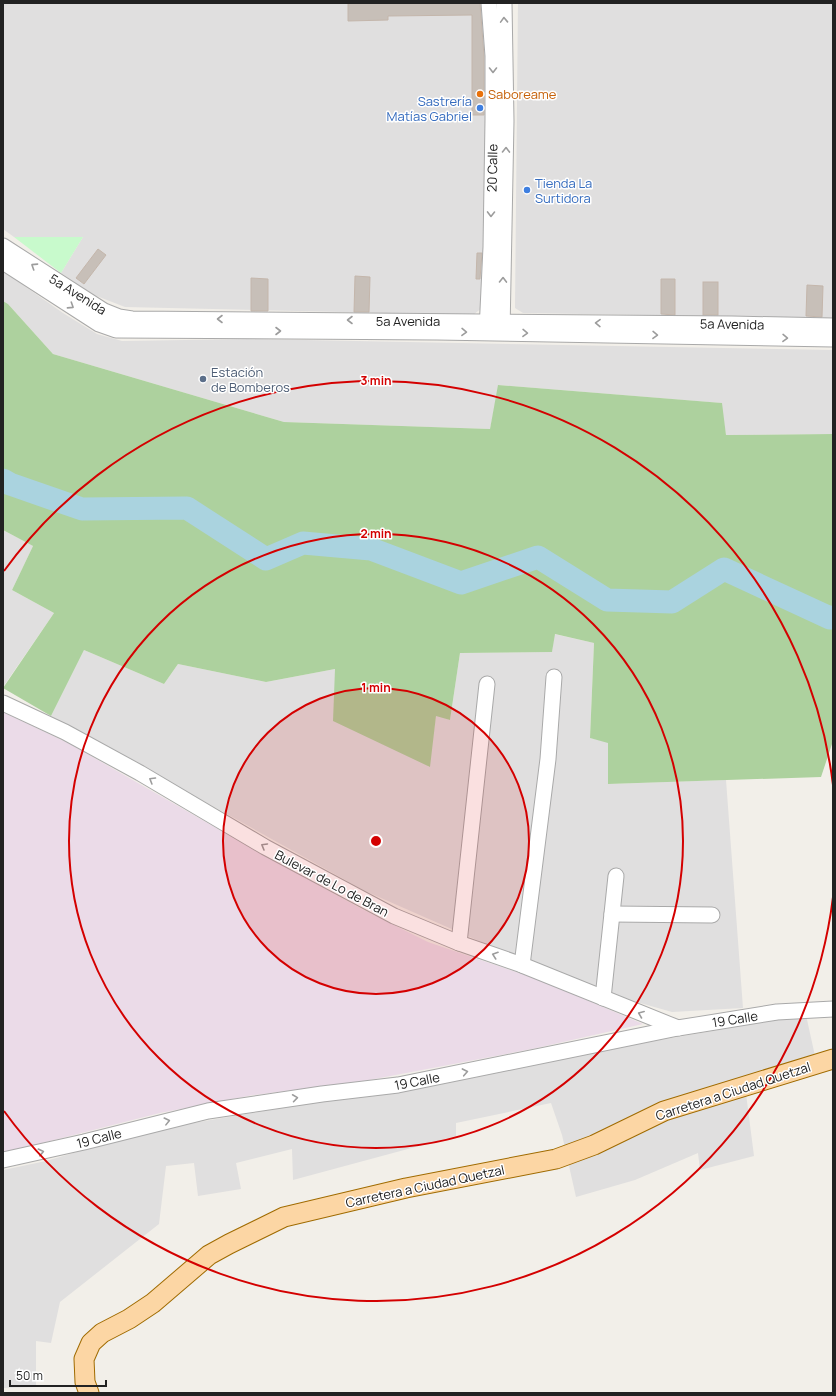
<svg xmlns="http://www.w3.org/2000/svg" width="836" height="1396" font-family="Manrope,sans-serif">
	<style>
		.residential { fill: #e0dfdf }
		.industrial { fill: #ebdbe8 }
		.forest { fill: #add19e }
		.park { fill: #c8facc }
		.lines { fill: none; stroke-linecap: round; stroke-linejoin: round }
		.river { stroke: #aad3df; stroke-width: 23 }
		.building { fill: #c7bfb8; stroke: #c4b6ab }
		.minor-casing { stroke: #a9a9a9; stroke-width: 17 }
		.major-casing { stroke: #a06b00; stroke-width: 21 }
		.minor { stroke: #fff; stroke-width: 15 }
		.major { stroke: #fcd6a4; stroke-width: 19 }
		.oneway { stroke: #9c9c9c }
		.ring { fill: none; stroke: #d40000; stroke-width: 2 }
		.food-dot { fill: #e8710a; stroke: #fff; stroke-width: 1.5 }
		.shop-dot { fill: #3f7fe0; stroke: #fff; stroke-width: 1.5 }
		.service-dot { fill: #5c6f8a; stroke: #fff; stroke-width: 1.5 }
		.labels { text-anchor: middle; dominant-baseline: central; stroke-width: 3; stroke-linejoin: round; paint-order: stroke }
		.food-label { font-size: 13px; fill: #c56008; stroke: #fff; text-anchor: start }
		.shop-label { font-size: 13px; fill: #366cbe; stroke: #fff; text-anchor: end }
		.street-label { font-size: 13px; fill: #222; stroke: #fff }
		.service-label { font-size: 13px; fill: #4e5e75; stroke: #fff; text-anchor: start }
		.centre { fill: #d40000; stroke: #fff; stroke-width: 2 }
		.ring-label { font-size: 12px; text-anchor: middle; font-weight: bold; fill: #d40000; stroke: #fff; stroke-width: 3; stroke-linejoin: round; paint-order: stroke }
	</style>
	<rect width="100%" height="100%" fill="#f2efe9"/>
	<g class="residential">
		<path d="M3,3h477l4,8 4,292 -15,12 -348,-8 -31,-12 -33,-22 22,-36h-69l-11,-8z"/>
		<path d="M518,3h315v315l-310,-5 -8,-5z"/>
		<path d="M3,271l60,42 34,21 25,7 126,-2 585,11v84l-107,1 -5,-32 -222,-18 -9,44 -206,-7 -231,-68 -45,-50 -5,-3z"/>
		<path d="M3,530l30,16 -21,44 42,23 -51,74z"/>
		<path d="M554,634l40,9 -4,95 18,4v42l118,-4 17,228 -71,4 -53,-15 -115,-45 -139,-61 -314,-175 33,-66 80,34 14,-20 88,18 69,-13 94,98 7,-52 14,5 10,-67 92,-1z"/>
		<path d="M806,1015l9,41 -71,22 10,78 -54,14 -2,-17 -63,27 -59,17 -14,-62 -11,-32 -95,20v13l-163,44 -1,-31 -56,14 5,26 -43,7 -4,-33 -28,3 -7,58 -99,78 -9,41 -15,-2v46l-33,1v-218l43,-9 106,-31 141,-24 145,-21 210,-43z"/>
	</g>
	<path class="industrial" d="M3,712l67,32 169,97 121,67 68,34 114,39 101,43 -111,25 -173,33 -106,13 -93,18 -157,40z"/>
	<path class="forest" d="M3,301l5,3 45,50 231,68 206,7 8,-44 224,18 4,32 107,-1v307l-12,36 -213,7v-41l-18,-5 4,-95 -39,-9 -3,18 -92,1 -10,67 -14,-4 -6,51 -97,-46 2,-52 -69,13 -88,-18 -14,20 -80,-34 -33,66 -48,-28 51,-75 -42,-23 21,-44 -30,-16z"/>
	<path class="park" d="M14,237h69l-22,36z"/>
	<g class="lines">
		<path class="river" d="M3,480l7,4 72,25 105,-1 79,51 37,-16 68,6 90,34 77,-26 69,43 65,2 52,-33 106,49 3,-1"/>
	</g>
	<g class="building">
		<path d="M348,3h132l4,53v59h-12v-100l-84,1v4l-40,1z"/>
		<path d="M98,249l8,6 -22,29 -8,-6z"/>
		<path d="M477,253h5l-2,26h-4z"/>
		<path d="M355,276l15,1 -1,35h-15z"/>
		<path d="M251,278l17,1v32h-17z"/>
		<path d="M661,279h14v36l-14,-1z"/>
		<rect x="703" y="282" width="15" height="33"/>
		<path d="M807,285l16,1 -1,31 -16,-1z"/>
	</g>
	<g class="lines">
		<g class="minor-casing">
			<g id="minor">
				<path d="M3,246l101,65 15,6 13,2 600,5 101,2"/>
				<path d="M3,262l96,62 17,6 321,2 396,7"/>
				<path d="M487,331l4,-84 2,-127v-64l-4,-53"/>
				<path d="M502,332l4,-211 -2,-118"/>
				<path d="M3,703l62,29 75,41 125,74 129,69 65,27 63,22 156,63"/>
				<path d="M612,914l100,1"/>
				<path d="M459,943l28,-259"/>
				<path d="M522,965l26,-206 6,-82"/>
				<path d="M603,998l13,-122"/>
				<path d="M3,1160l81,-18 124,-31 114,-17 76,-9 280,-57 99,-16 56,-3"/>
			</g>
		</g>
		<g class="major-casing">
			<path id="major" d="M89,1393l-4,-11 -1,-23 7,-16 11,-10 27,-14 24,-16 56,-48 20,-11 55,-27 122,-29 150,-29 38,-14 70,-34 169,-52"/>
		</g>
		<use href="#minor" class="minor"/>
		<use href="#major" class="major"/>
	</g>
	<defs><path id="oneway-chevron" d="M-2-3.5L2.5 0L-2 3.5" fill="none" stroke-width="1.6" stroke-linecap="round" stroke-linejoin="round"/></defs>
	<g class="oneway">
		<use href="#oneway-chevron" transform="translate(504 20) rotate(-92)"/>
		<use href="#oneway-chevron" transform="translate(493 70) rotate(90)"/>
		<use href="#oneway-chevron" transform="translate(506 150) rotate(-89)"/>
		<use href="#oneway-chevron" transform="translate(491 214) rotate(91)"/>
		<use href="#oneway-chevron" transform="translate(34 266) rotate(-147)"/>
		<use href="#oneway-chevron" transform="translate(503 280) rotate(-89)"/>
		<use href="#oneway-chevron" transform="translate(71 306) rotate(33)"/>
		<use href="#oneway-chevron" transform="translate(220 319) rotate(-180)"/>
		<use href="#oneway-chevron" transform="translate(350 320) rotate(-180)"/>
		<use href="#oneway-chevron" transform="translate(598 323) rotate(-179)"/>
		<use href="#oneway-chevron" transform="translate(278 331)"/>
		<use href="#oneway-chevron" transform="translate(464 332) rotate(1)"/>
		<use href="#oneway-chevron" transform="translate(525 333) rotate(1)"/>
		<use href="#oneway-chevron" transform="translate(655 335) rotate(1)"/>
		<use href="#oneway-chevron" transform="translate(785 338) rotate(1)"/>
		<use href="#oneway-chevron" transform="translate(152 780) rotate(-149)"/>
		<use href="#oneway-chevron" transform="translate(264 846) rotate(-150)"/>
		<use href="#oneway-chevron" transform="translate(495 955) rotate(-161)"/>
		<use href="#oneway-chevron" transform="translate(641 1014) rotate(-158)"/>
		<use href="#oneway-chevron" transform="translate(465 1072) rotate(-11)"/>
		<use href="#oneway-chevron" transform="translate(295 1098) rotate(-8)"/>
		<use href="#oneway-chevron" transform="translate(167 1121) rotate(-14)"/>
		<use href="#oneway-chevron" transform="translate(41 1152) rotate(-13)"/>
	</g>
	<circle cx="376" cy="841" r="153" fill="#d40000" fill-opacity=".12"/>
	<g class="ring">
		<circle cx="376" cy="841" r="153"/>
		<circle cx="376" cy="841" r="307"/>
		<path d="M833 897A460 460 0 0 1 4 1111M4 571A460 460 0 0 1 833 785"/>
	</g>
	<circle class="food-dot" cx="480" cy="94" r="4"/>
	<g class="shop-dot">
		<circle cx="480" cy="108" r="4"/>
		<circle cx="527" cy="190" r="4"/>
	</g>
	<circle class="service-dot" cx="203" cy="379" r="4"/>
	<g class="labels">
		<g class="food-label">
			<text x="488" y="94">Saboreame</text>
		</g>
		<g class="shop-label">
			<text x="472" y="101">Sastrería<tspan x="472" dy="15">Matías Gabriel</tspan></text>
			<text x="535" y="183" text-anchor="start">Tienda La<tspan x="535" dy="15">Surtidora</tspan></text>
		</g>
		<g class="street-label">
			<text transform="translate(492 168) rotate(-89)">20 Calle</text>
			<text transform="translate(78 294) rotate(32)">5a Avenida</text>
			<text x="408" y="321">5a Avenida</text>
			<text transform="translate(732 324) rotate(1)">5a Avenida</text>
			<text transform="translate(332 883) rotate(28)">Bulevar de Lo de Bran</text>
			<text transform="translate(735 1019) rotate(-9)">19 Calle</text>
			<text transform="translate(417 1081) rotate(-11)">19 Calle</text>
			<text transform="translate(733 1091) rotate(-18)">Carretera a Ciudad Quetzal</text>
			<text transform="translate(99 1138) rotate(-14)">19 Calle</text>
			<text transform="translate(425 1186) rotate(-12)">Carretera a Ciudad Quetzal</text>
		</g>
		<g class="service-label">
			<text x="211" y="372">Estación<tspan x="211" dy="15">de Bomberos</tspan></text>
		</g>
	</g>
	<circle cx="376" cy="841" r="6" class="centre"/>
	<g class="ring-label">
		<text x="376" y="385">3 min</text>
		<text x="376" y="538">2 min</text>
		<text x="376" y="692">1 min</text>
	</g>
	<rect width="836" height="1396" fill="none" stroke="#222222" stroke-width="8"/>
	<path d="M10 1380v6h96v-6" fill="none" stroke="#222222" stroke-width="2"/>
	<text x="16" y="1380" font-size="12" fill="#222222" stroke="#ffffff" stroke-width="3" paint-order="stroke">50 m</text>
</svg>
